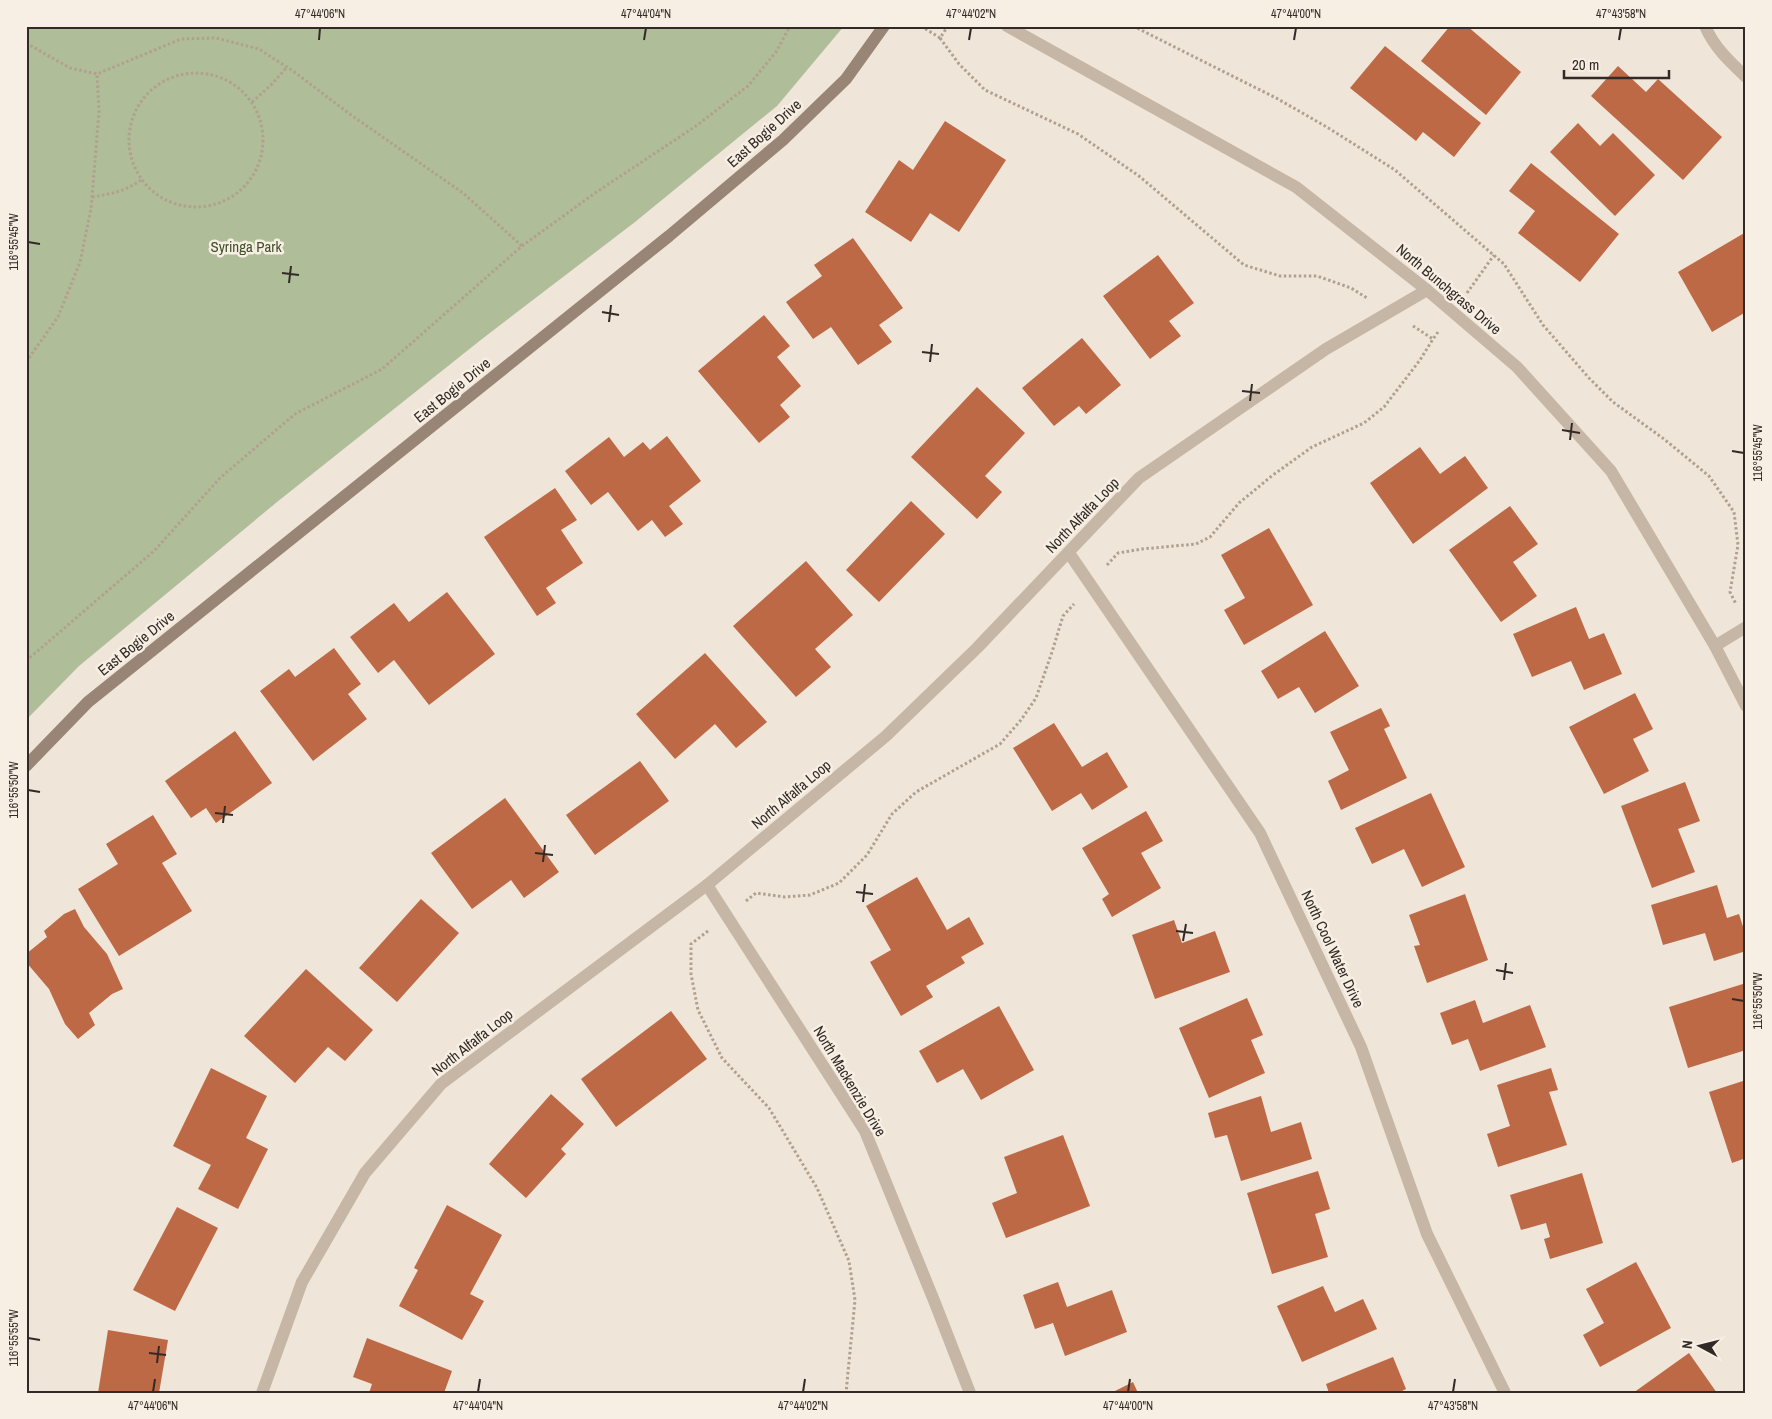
<svg xmlns="http://www.w3.org/2000/svg" width="1772" height="1419" font-family="'Archivo Narrow',sans-serif">
	<style>
		.green { fill: #afbd99 }
		.building { fill: #be6946 }
		.lines { fill: none; stroke-linecap: round; stroke-linejoin: round }
		.path { stroke: #b2a08f; stroke-width: 3; stroke-dasharray: 2.5 2.5; stroke-linecap: butt }
		.lane { stroke: #c6b6a5; stroke-width: 12 }
		.street { stroke: #c6b6a5; stroke-width: 12 }
		.secondary { stroke: #998576; stroke-width: 12 }
		.ticks { fill: none; stroke: #322a26; stroke-width: 2 }
		.labels { text-anchor: middle; dominant-baseline: central; stroke-width: 5; stroke-linejoin: round; paint-order: stroke }
		.street-label { font-size: 15px; fill: #322a26; stroke: #f7efe3 }
		.park-label { font-size: 15px; fill: #404f2b; stroke: #f7efe3 }
		.neatline { fill: none; stroke: #322a26; stroke-width: 2 }
		.ticks-label { font-size: 12px; text-anchor: middle; fill: #322a26 }
	</style>
	<rect width="100%" height="100%" fill="#efe5d8"/>
	<path class="green" d="M26,26h818l-67,80 -142,116 -153,117 -205,163 -198,164 -53,54z"/>
	<g class="building">
		<path d="M1450,26h17l54,46 -35,43 -65,-54z"/>
		<path d="M1385,46l96,77 -27,34 -31,-25 -7,9 -66,-53z"/>
		<path d="M1618,66l28,26 12,-13 64,58 -39,43 -92,-84z"/>
		<path d="M945,121l61,39 -47,72 -29,-19 -19,29 -46,-30 34,-52 14,10z"/>
		<path d="M1578,123l22,23 13,-13 42,42 -40,41 -65,-64z"/>
		<path d="M1531,163l88,71 -39,48 -62,-49 17,-22 -26,-20z"/>
		<path d="M1746,232v80l-34,20 -34,-60z"/>
		<path d="M853,238l50,70 -24,17 13,17 -34,23 -27,-38 -18,12 -27,-37 36,-26 -8,-11z"/>
		<path d="M1158,255l36,48 -25,18 12,15 -31,23 -47,-63z"/>
		<path d="M764,315l26,31 -13,11 24,29 -21,19 10,12 -31,26 -61,-72z"/>
		<path d="M1082,338l39,47 -35,29 -7,-8 -25,20 -32,-38z"/>
		<path d="M977,387l48,46 -40,43 17,16 -25,27 -66,-62z"/>
		<path d="M667,436l34,45 -32,25 14,18 -18,13 -13,-17 -14,11 -30,-39 -17,13 -26,-34 44,-34 15,20 19,-15 7,8z"/>
		<path d="M1420,447l20,27 25,-18 23,32 -75,56 -43,-61z"/>
		<path d="M555,488l22,32 -16,10 22,33 -37,25 10,15 -19,13 -53,-79z"/>
		<path d="M911,501l34,33 -66,68 -33,-32z"/>
		<path d="M1510,506l28,38 -25,18 24,34 -36,26 -52,-72z"/>
		<path d="M1269,528l44,77 -69,40 -20,-35 21,-12 -24,-43z"/>
		<path d="M806,561l47,54 -38,34 16,18 -35,30 -63,-71z"/>
		<path d="M447,592l48,62 -66,51 -35,-45 -16,13 -28,-36 44,-34 15,19z"/>
		<path d="M1576,607l13,32 15,-6 18,41 -38,16 -13,-29 -39,16 -19,-43z"/>
		<path d="M1325,631l34,55 -44,27 -16,-26 -21,12 -17,-28z"/>
		<path d="M334,648l27,36 -13,10 19,25 -54,42 -53,-70 29,-22 6,8z"/>
		<path d="M705,653l62,69 -31,26 -21,-24 -40,35 -39,-45z"/>
		<path d="M1635,693l18,36 -20,10 16,32 -45,23 -35,-67z"/>
		<path d="M1381,708l9,18 -6,3 23,49 -66,32 -13,-29 21,-11 -19,-38z"/>
		<path d="M1054,723l28,44 25,-15 21,35 -36,23 -11,-17 -29,18 -39,-63z"/>
		<path d="M235,731l37,52 -56,40 -10,-15 -15,10 -26,-37z"/>
		<path d="M640,761l29,40 -74,54 -29,-40z"/>
		<path d="M1685,782l15,39 -22,8 17,43 -43,16 -31,-82z"/>
		<path d="M1431,793l34,74 -43,20 -18,-38 -32,15 -17,-36z"/>
		<path d="M505,798l54,74 -35,26 -13,-18 -39,29 -41,-56z"/>
		<path d="M1146,811l17,30 -22,12 20,35 -49,29 -10,-18 7,-5 -27,-46z"/>
		<path d="M153,815l24,39 -15,9 30,48 -73,45 -41,-67 40,-25 -12,-20z"/>
		<path d="M917,877l30,53 22,-13 15,27 -23,13 4,6 -39,23 7,11 -32,19 -31,-54 21,-12 -25,-44z"/>
		<path d="M1717,885l10,33 12,-4 7,22v15l-32,10 -9,-28 -42,12 -12,-40z"/>
		<path d="M1465,894l23,66 -61,23 -13,-37 6,-1 -11,-30z"/>
		<path d="M421,899l38,34 -62,69 -38,-34z"/>
		<path d="M75,909l9,18 23,27 16,35 -11,5 -23,19 6,12 -17,14 -13,-15 -16,-35 -23,-27v-8l21,-17 -3,-6 20,-17z"/>
		<path d="M1174,920l8,23 33,-12 15,41 -75,27 -23,-64z"/>
		<path d="M306,969l67,61 -28,31 -17,-14 -33,36 -51,-47z"/>
		<path d="M1746,983v67l-58,18 -19,-61z"/>
		<path d="M1247,998l16,37 -12,5 14,33 -56,25 -30,-70z"/>
		<path d="M1475,1000l8,23 47,-18 16,42 -66,24 -12,-32 -16,6 -12,-32z"/>
		<path d="M999,1006l35,64 -53,30 -18,-31 -26,14 -18,-32z"/>
		<path d="M671,1011l36,48 -91,68 -35,-48z"/>
		<path d="M211,1068l56,28 -21,42 22,11 -30,60 -40,-20 13,-24 -38,-19z"/>
		<path d="M1551,1068l7,22 -9,2 18,53 -69,22 -11,-33 23,-8 -13,-41z"/>
		<path d="M1746,1080v78l-14,5 -23,-71z"/>
		<path d="M551,1094l33,30 -23,25 5,5 -40,44 -37,-34z"/>
		<path d="M1261,1096l10,36 30,-10 11,37 -71,22 -14,-46 -12,3 -7,-25z"/>
		<path d="M1063,1135l27,71 -84,32 -14,-35 25,-10 -13,-36z"/>
		<path d="M1318,1171l12,38 -15,5 13,43 -56,17 -25,-81z"/>
		<path d="M1582,1173l21,70 -53,16 -6,-20 6,-2 -4,-14 -25,7 -11,-35z"/>
		<path d="M447,1205l55,30 -32,59 14,7 -22,39 -63,-34 19,-36 -4,-2z"/>
		<path d="M177,1207l41,21 -43,83 -42,-21z"/>
		<path d="M1636,1262l35,66 -71,39 -17,-32 21,-12 -18,-34z"/>
		<path d="M1058,1282l9,25 45,-17 15,42 -62,24 -12,-33 -18,6 -12,-34z"/>
		<path d="M1323,1286l12,26 28,-13 14,30 -75,33 -25,-56z"/>
		<path d="M108,1330l60,10 -9,53h-61z"/>
		<path d="M367,1338l85,33 -8,22h-75l3,-9 -19,-7z"/>
		<path d="M1689,1353l28,40h-84z"/>
		<path d="M1393,1357l13,32 -8,4h-69l-3,-9z"/>
		<path d="M1133,1382l5,11h-27z"/>
	</g>
	<g class="lines">
		<g class="path">
			<path d="M921,26l19,12 8,-12"/>
			<path d="M1133,26l145,73 52,30 65,41 109,94 39,61 46,53 24,24 51,37 45,37 25,36 4,33 -8,47 6,12"/>
			<path d="M940,38l19,26 26,26 93,44 61,42 105,89 36,11h37l34,12 16,10"/>
			<path d="M26,43l44,25 27,6 84,-35 35,-1 43,11 34,22 58,44 112,78 59,53"/>
			<circle cx="196" cy="140" r="67"/>
			<path d="M252,102l19,-17 16,-18"/>
			<path d="M92,197c19,-3 34,-6 49,-17"/>
			<path d="M1467,293l27,-38"/>
			<path d="M1413,326l20,13 5,-7"/>
			<path d="M26,362l32,-45 22,-55 11,-53 8,-97 -2,-38"/>
			<path d="M1107,565l11,-12 24,-4 54,-5 14,-7 29,-34 34,-28 39,-28 52,-24 20,-16 36,-47 13,-21"/>
			<path d="M26,661l128,-110 66,-73 75,-64 87,-45 140,-123 73,-53 101,-67 52,-40 28,-34 14,-26"/>
			<path d="M746,901l10,-8 29,4 25,-2 29,-12 28,-28 25,-41 24,-22 84,-48 21,-24 15,-22 16,-46 11,-36 11,-12"/>
			<path d="M708,931l-17,13v30l7,36 24,48 47,50 48,80 32,73 6,39 -9,93"/>
		</g>
		<path class="lane" d="M1705,26c9,21 24,35 41,51"/>
		<g class="street">
			<path d="M1007,26l289,161 131,103 90,77 94,104 104,175 31,60"/>
			<path d="M1069,553l191,280 101,214 66,187 78,159"/>
			<path d="M1715,646l31,-19"/>
			<path d="M707,885l158,246 70,172 35,90"/>
			<path d="M262,1393l40,-111 63,-109 76,-89 266,-199 179,-149 91,-88 162,-170 187,-129 101,-59"/>
		</g>
		<path class="secondary" d="M26,766l62,-64 581,-466 114,-96 63,-61 38,-53"/>
	</g>
	<path class="ticks" d="M319,40l1,-12M644,40l2,-12M969,40l2,-12M1294,40l2,-12M1619,40l2,-12M28,242l12,2M282,273l17,2M289,283l2,-17M602,312l17,3M609,322l2,-17M922,352l17,2M930,362l2,-18M1242,391l18,2M1250,401l2,-17M1562,430l18,3M1570,440l2,-17M1732,451l12,2M28,790l12,2M215,813l18,2M223,823l2,-17M535,853l18,2M543,862l2,-17M856,892l17,2M863,902l2,-18M1176,931l17,2M1183,941l3,-17M1496,970l17,3M1504,980l2,-17M1732,999l12,2M28,1338l12,2M149,1353l17,2M157,1363l2,-17M153,1392l2,-13M478,1392l2,-13M803,1392l2,-13M1128,1392l2,-13M1453,1392l2,-13"/>
	<g class="labels">
		<g class="street-label">
			<text transform="translate(764 133) rotate(-42)">East Bogie Drive</text>
			<text transform="translate(1449 289) rotate(40)">North Bunchgrass Drive</text>
			<text transform="translate(452 390) rotate(-39)">East Bogie Drive</text>
			<text transform="translate(1082 515) rotate(-46)">North Alfalfa Loop</text>
			<text transform="translate(136 643) rotate(-39)">East Bogie Drive</text>
			<text transform="translate(791 794) rotate(-40)">North Alfalfa Loop</text>
			<text transform="translate(1333 949) rotate(65)">North Cool Water Drive</text>
			<text transform="translate(472 1042) rotate(-38)">North Alfalfa Loop</text>
			<text transform="translate(850 1081) rotate(59)">North Mackenzie Drive</text>
		</g>
		<g class="park-label">
			<text x="246" y="246">Syringa Park</text>
		</g>
	</g>
	<rect width="1772" height="1419" fill="none" stroke="#f7efe3" stroke-width="55"/>
	<g transform="translate(1700 1346) rotate(277)" stroke="#f7efe3" stroke-width="4" paint-order="stroke">
	<path d="M0-4L9 19L0 12L-9 19Z" fill="#322a26"/>
	<text y="-8" font-size="14" font-weight="bold" text-anchor="middle" fill="#322a26">N</text>
	</g>
	<path d="M1564 70v8h105v-8" fill="none" stroke="#322a26" stroke-width="2.5"/>
	<text x="1572" y="70" font-size="15" fill="#322a26" stroke="#f7efe3" stroke-width="4" paint-order="stroke">20 m</text>
	<rect x="28" y="28" width="1716" height="1364" class="neatline"/>
	<g class="ticks-label">
		<text x="320" y="18">47°44'06"N</text>
		<text x="646" y="18">47°44'04"N</text>
		<text x="971" y="18">47°44'02"N</text>
		<text x="1296" y="18">47°44'00"N</text>
		<text x="1621" y="18">47°43'58"N</text>
		<text transform="translate(14 242) rotate(-90)" y="4">116°55'45"W</text>
		<text transform="translate(1758 453) rotate(-90)" y="4">116°55'45"W</text>
		<text transform="translate(14 790) rotate(-90)" y="4">116°55'50"W</text>
		<text transform="translate(1758 1001) rotate(-90)" y="4">116°55'50"W</text>
		<text transform="translate(14 1338) rotate(-90)" y="4">116°55'55"W</text>
		<text x="153" y="1410">47°44'06"N</text>
		<text x="478" y="1410">47°44'04"N</text>
		<text x="803" y="1410">47°44'02"N</text>
		<text x="1128" y="1410">47°44'00"N</text>
		<text x="1453" y="1410">47°43'58"N</text>
	</g>
</svg>
